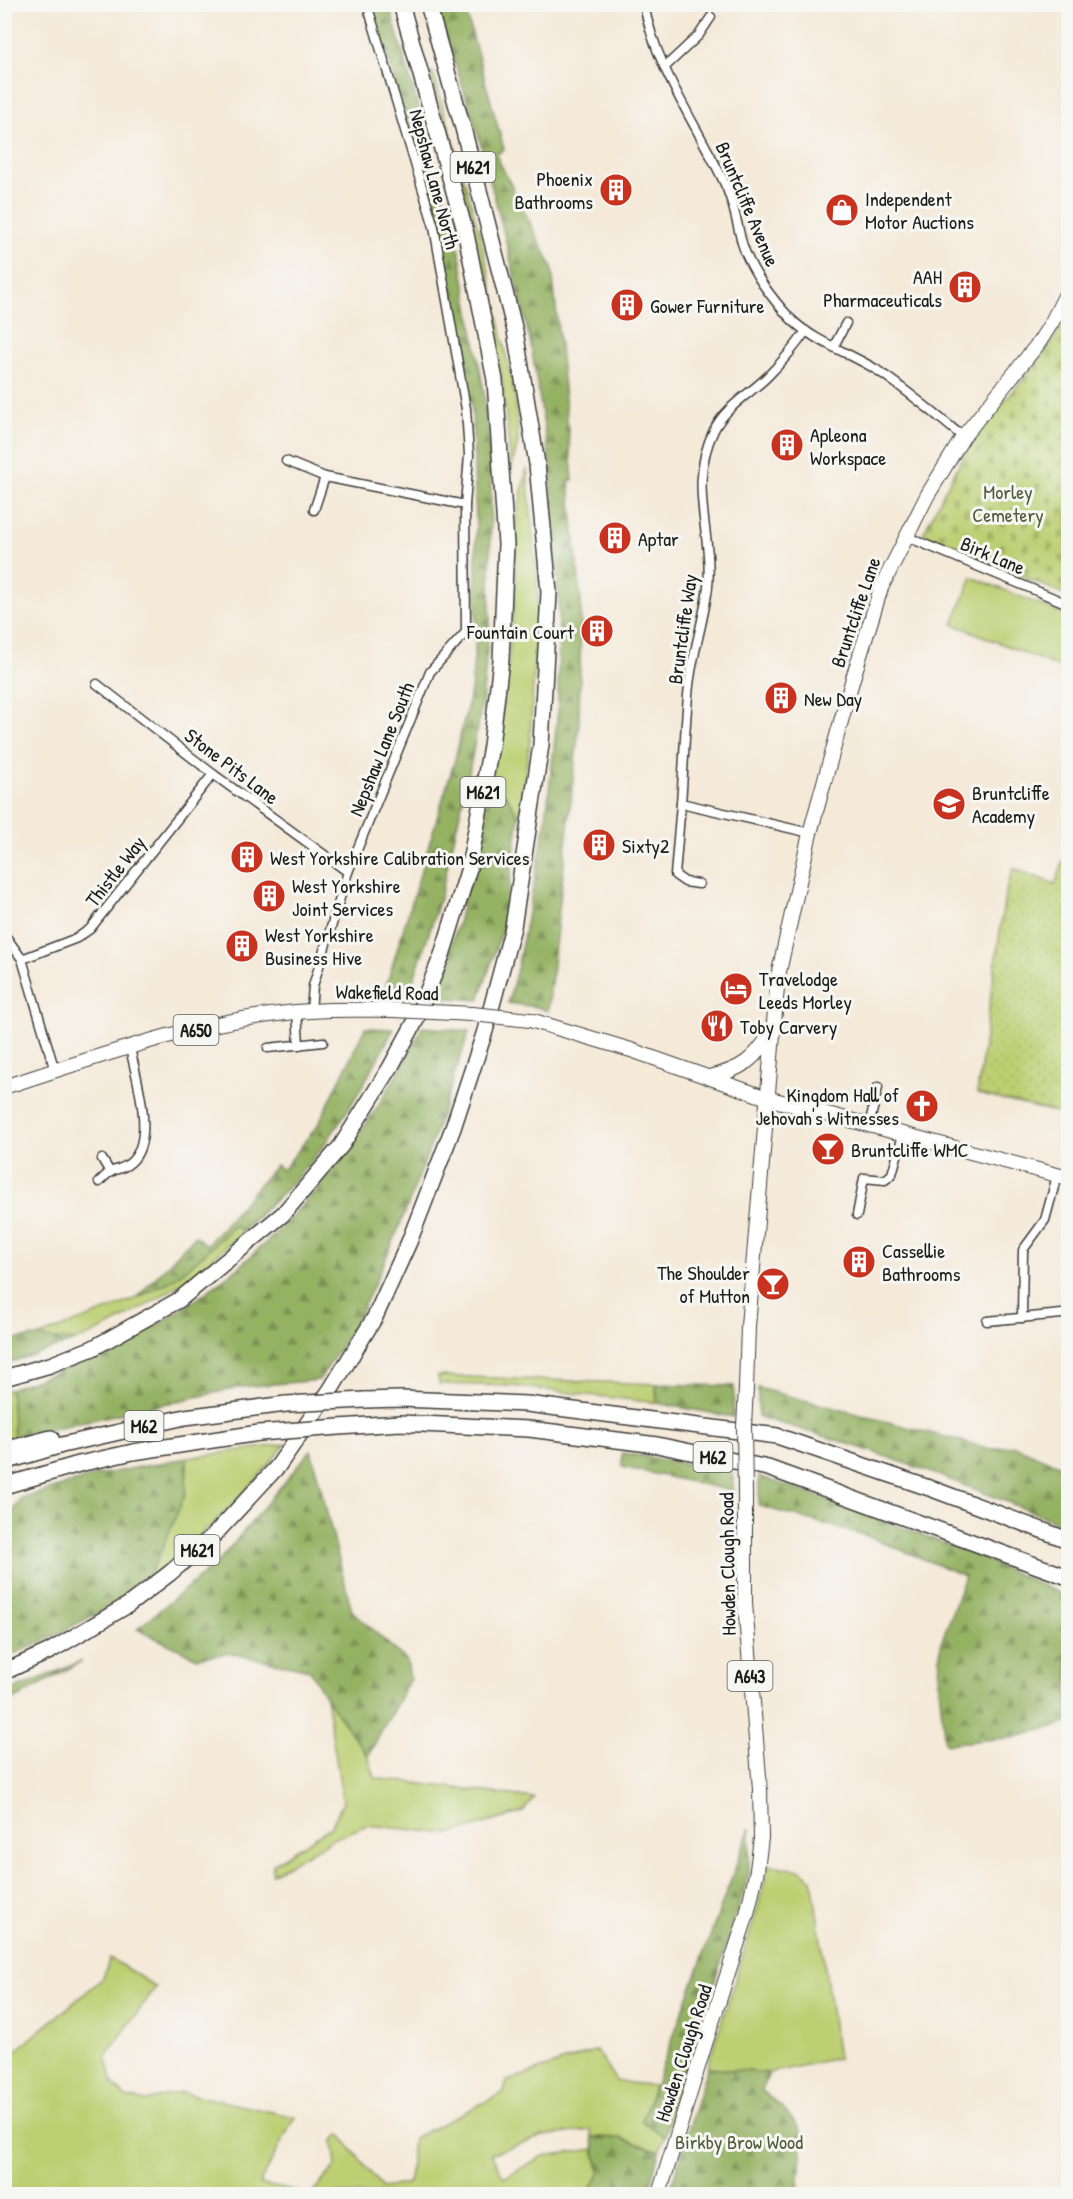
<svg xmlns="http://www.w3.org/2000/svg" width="1073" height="2199" font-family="'Patrick Hand',sans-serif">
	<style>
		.grass { fill: #bccf72; stroke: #6c7647; stroke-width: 1.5 }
		.forest { fill: url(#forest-firs); stroke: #586740; stroke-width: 1.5 }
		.cemetery { fill: url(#cemetery-stones); stroke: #6c7647; stroke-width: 1.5 }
		.park { fill: url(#park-dots); stroke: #6c7647; stroke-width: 1.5 }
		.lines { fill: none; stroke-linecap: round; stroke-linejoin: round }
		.minor-casing { stroke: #3d3b38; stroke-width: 11 }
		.primary-casing { stroke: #3d3b38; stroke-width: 16 }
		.motorway-casing { stroke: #3d3b38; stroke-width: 18 }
		.minor { stroke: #fff; stroke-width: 8 }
		.primary { stroke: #fff; stroke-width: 14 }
		.motorway { stroke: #fff; stroke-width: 15 }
		.primary-bridge-casing { stroke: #3d3b38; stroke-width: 16; stroke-linecap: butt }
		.motorway-bridge-casing { stroke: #3d3b38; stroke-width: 18; stroke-linecap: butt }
		.primary-bridge { stroke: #fff; stroke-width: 14 }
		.motorway-bridge { stroke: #fff; stroke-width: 15 }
		.labels { text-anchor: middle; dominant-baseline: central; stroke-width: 6; stroke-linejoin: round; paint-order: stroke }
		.shield { fill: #f6f6f2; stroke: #5d5d5c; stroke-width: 1.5 }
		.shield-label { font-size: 18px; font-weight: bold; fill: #1c1c1c }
		.poi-label { font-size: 20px; fill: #1c1c1c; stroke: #f6f6f2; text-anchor: start }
		.street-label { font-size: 20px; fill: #1c1c1c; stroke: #f6f6f2 }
		.park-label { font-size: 20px; fill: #545b3a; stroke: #f6f6f2 }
	</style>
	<defs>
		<pattern id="forest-firs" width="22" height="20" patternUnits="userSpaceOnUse" patternTransform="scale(1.5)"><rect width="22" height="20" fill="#95b264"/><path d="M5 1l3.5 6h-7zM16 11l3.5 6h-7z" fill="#799052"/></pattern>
		<pattern id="cemetery-stones" width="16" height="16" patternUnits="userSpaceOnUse" patternTransform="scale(1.5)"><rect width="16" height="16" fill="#bccf72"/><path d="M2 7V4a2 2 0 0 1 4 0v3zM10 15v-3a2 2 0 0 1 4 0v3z" fill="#a1b162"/></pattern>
		<pattern id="park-dots" width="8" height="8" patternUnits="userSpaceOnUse" patternTransform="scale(1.5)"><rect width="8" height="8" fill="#bccf72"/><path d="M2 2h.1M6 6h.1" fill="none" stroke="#a1b162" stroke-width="1.8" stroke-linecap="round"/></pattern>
	</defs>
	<rect width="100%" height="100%" fill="#f6f6f2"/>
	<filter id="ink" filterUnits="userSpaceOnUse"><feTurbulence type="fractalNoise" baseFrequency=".0167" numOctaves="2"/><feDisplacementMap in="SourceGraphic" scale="12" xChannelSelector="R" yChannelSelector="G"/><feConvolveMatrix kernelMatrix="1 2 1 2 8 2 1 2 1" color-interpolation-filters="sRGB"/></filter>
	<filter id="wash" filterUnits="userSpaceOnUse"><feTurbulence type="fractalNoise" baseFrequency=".008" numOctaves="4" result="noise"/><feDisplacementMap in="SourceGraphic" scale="24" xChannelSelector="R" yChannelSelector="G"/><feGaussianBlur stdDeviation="1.35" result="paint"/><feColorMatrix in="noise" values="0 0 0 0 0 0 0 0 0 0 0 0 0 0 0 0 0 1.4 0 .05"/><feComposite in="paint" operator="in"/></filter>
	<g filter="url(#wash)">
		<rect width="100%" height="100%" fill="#f5e9d8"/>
		<g class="grass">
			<path d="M433,72l48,165 35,165 2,40 -7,29c-6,-79 -17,-157 -35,-235 -13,-55 -31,-109 -46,-163z"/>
			<path d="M527,469l11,128 -8,144 -11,76 -14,-23 -16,-3 17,-107 10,-102 -2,-54z"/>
			<path d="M972,577l96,39v55l-115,-47z"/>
			<path d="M294,1180c-53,56 -101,102 -170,138 -15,8 -30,17 -46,22 -11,3 -29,-2 -41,-3 44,-17 90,-32 131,-55 25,-15 46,-38 67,-57l6,5z"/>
			<path d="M438,1376l218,8 1,19 -146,-17 -72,-2z"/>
			<path d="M10,1389l4,48 -9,2 -1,-48z"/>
			<path d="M286,1444c-42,52 -88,97 -140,138l16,-33 24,-57 1,-34z"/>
			<path d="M326,1698l42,58 7,22 159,20 -11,14 -73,22 -83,-9 -34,14 -61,35 1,-10 58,-37 12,-25z"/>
			<path d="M769,1865l32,5 11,9 26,179 -69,15 -62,-5 50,-158z"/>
			<path d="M110,1958l46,29 -50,69 7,28 13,13 20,4 34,-9 115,25 -36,67 51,10h-305v-140l5,2 93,-78z"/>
			<path d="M597,2050l19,31 38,5 -12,35 23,16 -6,14 -39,-13 -28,-1 -1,-7 -48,6 -52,18 13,24 39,-22 51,-7 6,24 -13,21h-276l25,-28 -3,-25 7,-7 42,54 27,-5 4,-45 90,-45 4,-12z"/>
		</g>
		<g class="forest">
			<path d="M372,5h17l69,240 26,147 7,72 -1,155 -8,84 -15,80 -28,119 -30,92 -25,-1 71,-234 16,-68 5,-54v-115l-4,-113 -29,-160 -12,-50z"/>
			<path d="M436,5h28l40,144 -8,6 56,112 21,213 -4,1 12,121 -2,123 -31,286 -11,-4 -29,-4 9,-34 28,-142 13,-115 1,-113 -10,-142 -19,-117 -24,-99 -28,-107z"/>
			<path d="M489,791l16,3 14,23 -15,107 -25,76 -46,-3 25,-74z"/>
			<path d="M422,1027l47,4c-30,94 -63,189 -107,279 -12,24 -28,47 -43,70l-78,7 -227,50 -4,-48c30,-11 60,-21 89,-34 144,-64 255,-188 323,-328z"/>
			<path d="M365,1028l29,1c-29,53 -57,106 -99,151 -17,18 -37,34 -55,50l-5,-5 -33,31 -31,25 -35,17 59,-62 12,9 69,-80 7,5 35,-45z"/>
			<path d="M37,1337l39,4 -71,23v-24z"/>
			<path d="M656,1384l78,2 -1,31 -76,-14z"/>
			<path d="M758,1388l233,61 24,-3 53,23v58c-101,-43 -203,-81 -310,-110z"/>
			<path d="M311,1450l41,161 55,50 3,18 -42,77 -42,-58 -16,-28 -81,-17 -32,5 -60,-29 82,-68z"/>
			<path d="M622,1453l111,18v20l-111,-24z"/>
			<path d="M187,1458l-1,34 -24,57 -16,33 -50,32 -56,29 -35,15v-133l15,-26 74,-23z"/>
			<path d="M759,1476l108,38 108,41 93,42v126l-52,14 -71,7 -6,-57 1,-41 25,-70 -103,-42 -103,-28z"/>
			<path d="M82,1661l-77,44v-12z"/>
			<path d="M750,1828l-1,46 -84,263 -23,-16z"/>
			<path d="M707,2068l62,5 -7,18 22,18 19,24 -5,57 -11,4h-118z"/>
			<path d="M592,2137l28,1 39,13 -11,43h-61l13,-21z"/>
		</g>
		<path class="cemetery" d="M1068,315v281l-145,-62c18,-35 35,-74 59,-105 28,-38 65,-71 86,-114z"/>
		<path class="park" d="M1068,849v266l-91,-21 28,-199 8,-27 42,16z"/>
	</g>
	<g filter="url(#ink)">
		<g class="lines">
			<g class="minor-casing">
				<g id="minor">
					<path d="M644,4c10,60 52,120 78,174 11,21 14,42 20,65 8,27 30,56 49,76 22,22 59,34 86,51 30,20 58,44 86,67"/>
					<path d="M665,67l34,-32 12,-18"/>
					<path d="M806,331c-11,16 -24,31 -38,45 -18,18 -42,30 -54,54 -27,55 -1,102 -6,157 -4,33 -15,65 -19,98 -4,39 -5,79 -8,118l129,30"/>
					<path d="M834,346l12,-23"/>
					<path d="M286,461l39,16 140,28"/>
					<path d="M314,510l11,-33"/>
					<path d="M905,536l163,68"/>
					<path d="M97,684l116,90 135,98"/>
					<path d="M681,803l-6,72 10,7 14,2"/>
					<path d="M4,934l18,25 33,112"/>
					<path d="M22,959l55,-21 13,-9 123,-155"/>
					<path d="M311,1011l2,-25 35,-114 76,-185 6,-15 36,-40 -1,-127 4,-50 -3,-46 -32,-182 -67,-223"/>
					<path d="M297,1012l2,33"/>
					<path d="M268,1048l55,-6"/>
					<path d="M869,1126l9,-39"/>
					<path d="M102,1159l8,13"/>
					<path d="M99,1182c3,-3 7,-7 10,-9 10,-6 15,-3 24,-13 22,-24 3,-83 -3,-112"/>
					<path d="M857,1215l7,-37 21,2 7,-6 11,-39"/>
					<path d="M1022,1318l1,-68 22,-30 12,-44"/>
					<path d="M987,1321l75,-7"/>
				</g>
			</g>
			<g class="primary-casing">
				<g id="primary">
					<path d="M530,1020l101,30 136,48 301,80"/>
					<path d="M709,1077c31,-7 45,-16 62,-44"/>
					<path d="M4,1087c100,-32 202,-70 307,-76 27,-2 55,-1 83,-1"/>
					<path d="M746,1388l2,-62 30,-350 32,-143 43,-155 28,-90 46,-92 36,-59 75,-93 14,-22 16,-32"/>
					<path d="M659,2194l46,-150 42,-130 10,-44 4,-32 -1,-49 -15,-186v-109"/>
				</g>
			</g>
			<g class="motorway-casing">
				<g id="motorway">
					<path d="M4,1378l46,-13 43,-17 86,-48 104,-86 58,-68 49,-78 25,-46 27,-67 27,-87 22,-122 10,-86 5,-116 -11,-164 -29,-146 -65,-230"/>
					<path d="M365,1400l35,-1 127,5 250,32 158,54 133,50"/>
					<path d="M339,1427l61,-4 129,6 128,16 111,23 300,109"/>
					<path d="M4,1450l47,-12"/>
					<path d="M4,1462l58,-17 123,-28 101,-13"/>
					<path d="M4,1486l75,-22 54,-12 126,-19"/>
					<path d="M4,1672l46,-21 78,-46 42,-32 43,-37 65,-70 53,-77 44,-72 34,-75 44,-114 32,-97 28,-104 28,-182 8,-153 -12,-128 -22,-133 -52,-203 -35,-124"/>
				</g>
			</g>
			<use href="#minor" class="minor"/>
			<use href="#primary" class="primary"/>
			<use href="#motorway" class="motorway"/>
			<g class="primary-bridge-casing">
				<g id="primary-bridge">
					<path d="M394,1010l78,4 58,6"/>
					<path d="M745,1494l-1,-68 2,-38"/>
				</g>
			</g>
			<g class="motorway-bridge-casing">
				<g id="motorway-bridge">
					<path d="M286,1404l79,-4"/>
					<path d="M259,1433l80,-6"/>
				</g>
			</g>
			<use href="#primary-bridge" class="primary-bridge"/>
			<use href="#motorway-bridge" class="motorway-bridge"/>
		</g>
	</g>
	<defs>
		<g id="building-disc" transform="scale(1.725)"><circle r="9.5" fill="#c8321e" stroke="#f6f6f2"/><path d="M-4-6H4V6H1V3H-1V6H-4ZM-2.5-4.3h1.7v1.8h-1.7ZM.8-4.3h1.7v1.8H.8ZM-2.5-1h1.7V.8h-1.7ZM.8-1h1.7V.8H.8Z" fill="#fff"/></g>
		<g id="shop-disc" transform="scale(1.725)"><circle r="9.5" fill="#c8321e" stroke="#f6f6f2"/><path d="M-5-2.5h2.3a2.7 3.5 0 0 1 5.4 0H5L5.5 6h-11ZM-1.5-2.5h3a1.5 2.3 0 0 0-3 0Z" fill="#fff"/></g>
		<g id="school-disc" transform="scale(1.725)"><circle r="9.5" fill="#c8321e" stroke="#f6f6f2"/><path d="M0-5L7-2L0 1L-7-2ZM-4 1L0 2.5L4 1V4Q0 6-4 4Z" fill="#fff"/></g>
		<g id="hotel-disc" transform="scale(1.725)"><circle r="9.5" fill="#c8321e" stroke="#f6f6f2"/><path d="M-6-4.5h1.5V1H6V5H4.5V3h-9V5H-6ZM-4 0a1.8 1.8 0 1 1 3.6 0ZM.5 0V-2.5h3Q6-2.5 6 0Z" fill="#fff"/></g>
		<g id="restaurant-disc" transform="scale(1.725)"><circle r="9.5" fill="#c8321e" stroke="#f6f6f2"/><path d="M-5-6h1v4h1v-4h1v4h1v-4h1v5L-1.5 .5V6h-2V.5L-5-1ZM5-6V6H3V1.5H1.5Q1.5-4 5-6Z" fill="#fff"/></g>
		<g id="church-disc" transform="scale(1.725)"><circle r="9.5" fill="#c8321e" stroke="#f6f6f2"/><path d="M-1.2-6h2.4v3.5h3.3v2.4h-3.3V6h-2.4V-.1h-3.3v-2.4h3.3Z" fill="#fff"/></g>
		<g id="bar-disc" transform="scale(1.725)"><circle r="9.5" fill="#c8321e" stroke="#f6f6f2"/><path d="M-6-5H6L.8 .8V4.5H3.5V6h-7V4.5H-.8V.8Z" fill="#fff"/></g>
	</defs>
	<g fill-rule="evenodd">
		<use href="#building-disc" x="616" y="190"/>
		<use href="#shop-disc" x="842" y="210"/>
		<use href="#building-disc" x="965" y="287"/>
		<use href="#building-disc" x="627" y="305"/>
		<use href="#building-disc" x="787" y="445"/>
		<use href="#building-disc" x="615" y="538"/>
		<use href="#building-disc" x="597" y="631"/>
		<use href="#building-disc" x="781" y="698"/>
		<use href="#school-disc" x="949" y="804"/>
		<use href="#building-disc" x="599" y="845"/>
		<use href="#building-disc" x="247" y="857"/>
		<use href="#building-disc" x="269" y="896"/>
		<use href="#building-disc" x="242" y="946"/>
		<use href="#hotel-disc" x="736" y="989"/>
		<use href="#restaurant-disc" x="717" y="1026"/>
		<use href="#church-disc" x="922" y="1106"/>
		<use href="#bar-disc" x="828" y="1149"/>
		<use href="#building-disc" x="859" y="1262"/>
		<use href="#bar-disc" x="773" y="1284"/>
	</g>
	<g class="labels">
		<g class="shield">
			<rect x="450.5" y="152" width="45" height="30" rx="4.5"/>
			<rect x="460.5" y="777" width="45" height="30" rx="4.5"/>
			<rect x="173.5" y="1015" width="45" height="30" rx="4.5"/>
			<rect x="124.5" y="1411" width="39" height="30" rx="4.5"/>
			<rect x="693.5" y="1442" width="39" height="30" rx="4.5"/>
			<rect x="174.5" y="1535" width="45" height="30" rx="4.5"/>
			<rect x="727.5" y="1661" width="45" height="30" rx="4.5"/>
		</g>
		<g class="shield-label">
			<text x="473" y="167">M621</text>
			<text x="483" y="792">M621</text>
			<text x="196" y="1030">A650</text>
			<text x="144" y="1426">M62</text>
			<text x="713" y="1457">M62</text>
			<text x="197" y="1550">M621</text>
			<text x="750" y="1676">A643</text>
		</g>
		<g class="poi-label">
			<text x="593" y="178" text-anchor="end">Phoenix<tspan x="593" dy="23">Bathrooms</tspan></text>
			<text x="865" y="198">Independent<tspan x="865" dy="23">Motor Auctions</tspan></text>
			<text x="942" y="276" text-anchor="end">AAH<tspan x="942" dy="23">Pharmaceuticals</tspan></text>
			<text x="650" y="305">Gower Furniture</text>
			<text x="810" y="434">Apleona<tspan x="810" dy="23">Workspace</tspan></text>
			<text x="638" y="538">Aptar</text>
			<text x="574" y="631" text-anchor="end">Fountain Court</text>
			<text x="804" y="698">New Day</text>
			<text x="972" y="792">Bruntcliffe<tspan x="972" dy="23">Academy</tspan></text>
			<text x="622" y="845">Sixty2</text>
			<text x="270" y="857">West Yorkshire Calibration Services</text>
			<text x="292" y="885">West Yorkshire<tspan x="292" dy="23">Joint Services</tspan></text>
			<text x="265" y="934">West Yorkshire<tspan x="265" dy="23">Business Hive</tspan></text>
			<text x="759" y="978">Travelodge<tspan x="759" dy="23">Leeds Morley</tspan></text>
			<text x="740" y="1026">Toby Carvery</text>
			<text x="899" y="1094" text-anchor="end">Kingdom Hall of<tspan x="899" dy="23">Jehovah's Witnesses</tspan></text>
			<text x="851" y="1149">Bruntcliffe WMC</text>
			<text x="882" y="1250">Cassellie<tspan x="882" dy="23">Bathrooms</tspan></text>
			<text x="750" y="1272" text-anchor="end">The Shoulder<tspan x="750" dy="23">of Mutton</tspan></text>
		</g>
		<g class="street-label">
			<text transform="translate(435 179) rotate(75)">Nepshaw Lane North</text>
			<text transform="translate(748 204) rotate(67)">Bruntcliffe Avenue</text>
			<text transform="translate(993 555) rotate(23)">Birk Lane</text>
			<text transform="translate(855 612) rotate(-71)">Bruntcliffe Lane</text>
			<text transform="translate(682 629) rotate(-82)">Bruntcliffe Way</text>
			<text transform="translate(381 749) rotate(-68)">Nepshaw Lane South</text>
			<text transform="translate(232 766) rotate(37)">Stone Pits Lane</text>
			<text transform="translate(115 871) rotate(-52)">Thistle Way</text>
			<text transform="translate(387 992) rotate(1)">Wakefield Road</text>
			<text transform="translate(727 1564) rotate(-91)">Howden Clough Road</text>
			<text transform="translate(683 2053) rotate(-72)">Howden Clough Road</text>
		</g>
		<g class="park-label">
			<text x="1008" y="491">Morley<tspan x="1008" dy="23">Cemetery</tspan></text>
			<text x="739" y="2141">Birkby Brow Wood</text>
		</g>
	</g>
	<rect width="1073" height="2199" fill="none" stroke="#f6f6f2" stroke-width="24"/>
</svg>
